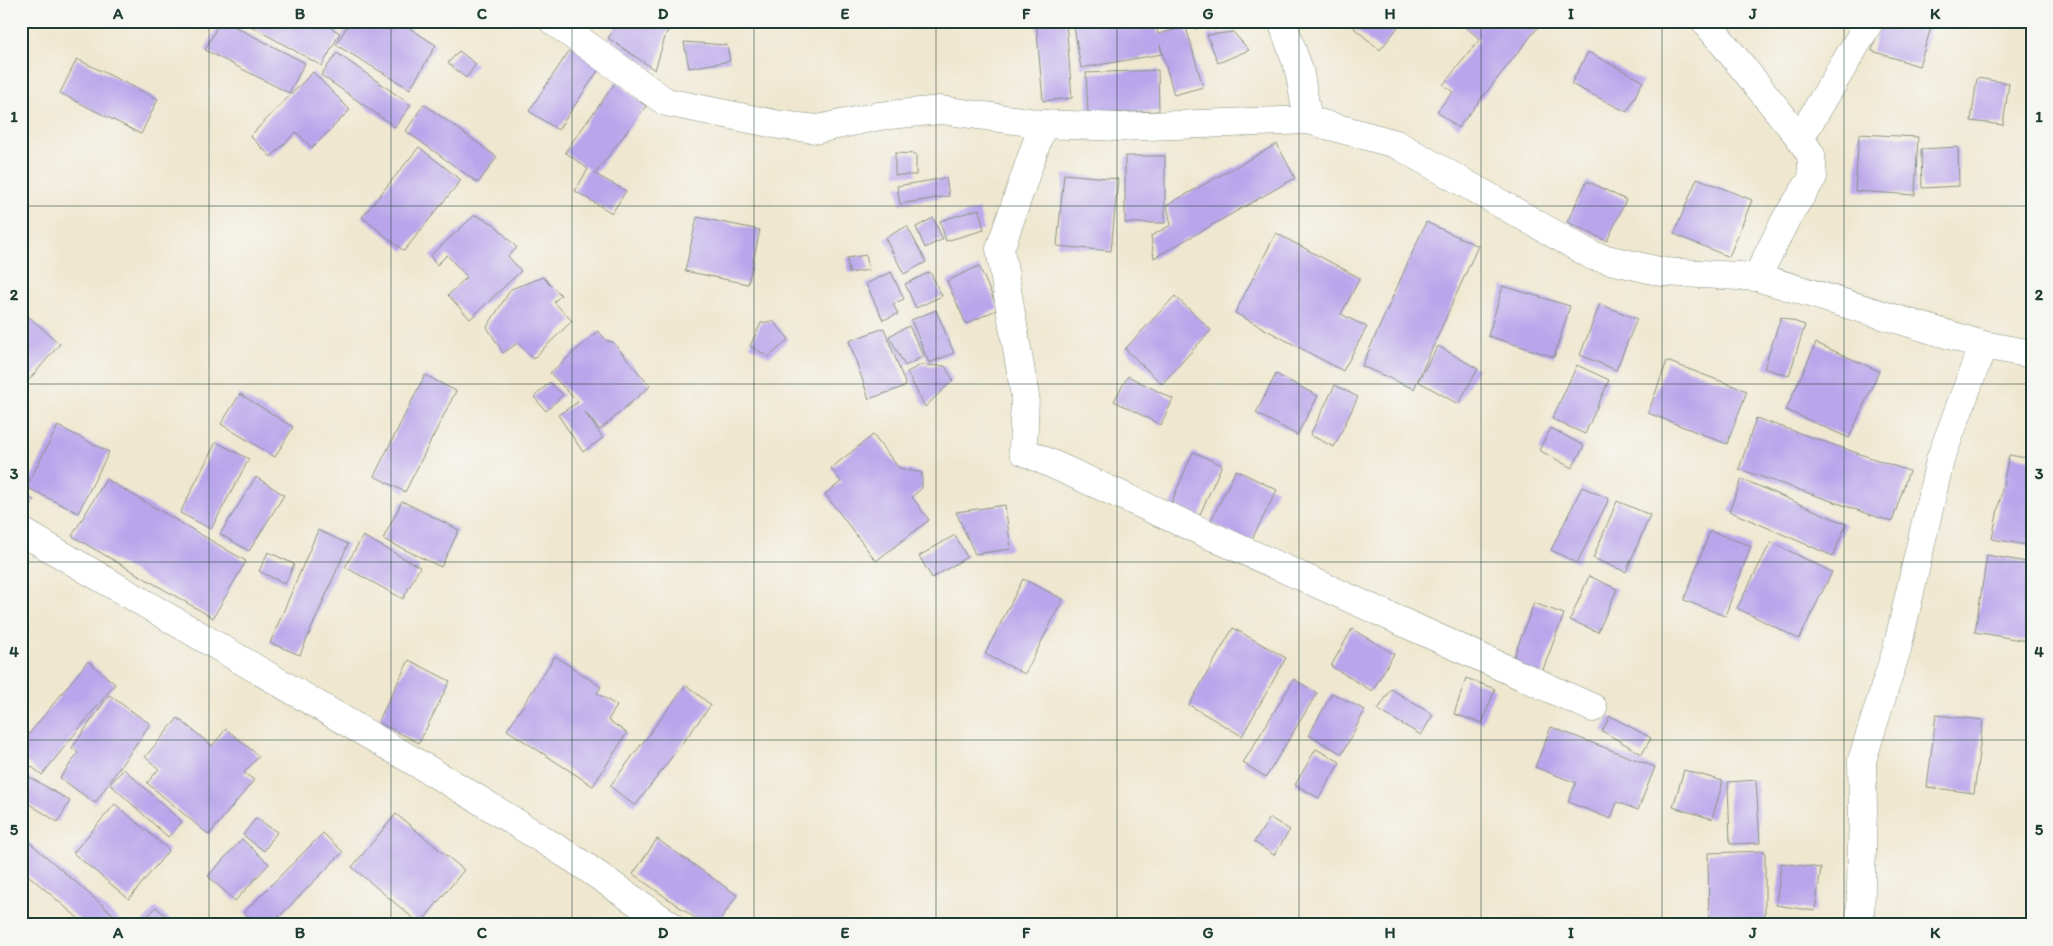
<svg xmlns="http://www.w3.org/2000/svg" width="2053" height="946" font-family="Itim,sans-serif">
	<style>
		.building { fill: #b9a5eb }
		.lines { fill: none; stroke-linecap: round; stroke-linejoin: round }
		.minor-casing { stroke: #879282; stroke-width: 29 }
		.minor { stroke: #fff; stroke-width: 28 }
		.grid { fill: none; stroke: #1f3d34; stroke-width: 1; stroke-opacity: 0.55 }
		.neatline { fill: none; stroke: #1f3d34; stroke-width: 2 }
		.grid-label { font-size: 16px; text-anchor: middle; font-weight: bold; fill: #1f3d34 }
	</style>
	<rect width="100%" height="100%" fill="#f6f6f2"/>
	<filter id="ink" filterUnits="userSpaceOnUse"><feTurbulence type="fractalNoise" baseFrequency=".02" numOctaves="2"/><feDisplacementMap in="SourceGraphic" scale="10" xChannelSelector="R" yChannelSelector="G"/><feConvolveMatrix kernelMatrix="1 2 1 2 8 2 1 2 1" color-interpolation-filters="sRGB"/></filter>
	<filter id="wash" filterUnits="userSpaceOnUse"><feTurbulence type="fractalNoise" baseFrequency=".0096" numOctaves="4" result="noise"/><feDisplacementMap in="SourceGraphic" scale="20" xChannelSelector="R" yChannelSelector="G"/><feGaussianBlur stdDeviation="1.12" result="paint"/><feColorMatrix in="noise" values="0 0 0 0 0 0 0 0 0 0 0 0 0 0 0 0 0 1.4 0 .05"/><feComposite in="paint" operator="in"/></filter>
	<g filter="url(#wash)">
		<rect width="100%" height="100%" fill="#efe7cf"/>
		<g id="blocks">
			<g class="building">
				<path d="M220,21h4l81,42 -16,30 -84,-43z"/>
				<path d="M248,21h71l21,12 -18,33 -75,-42z"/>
				<path d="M350,21h48l38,24 -26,44 -74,-44z"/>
				<path d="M620,21h55l-9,13 -11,36 -47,-32z"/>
				<path d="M1036,21h30l6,77 -29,3z"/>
				<path d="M1073,21h83l2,13 28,-7 17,60 -29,8 -14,-50 2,9 -81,14z"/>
				<path d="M1187,21h26l-17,8z"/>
				<path d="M1360,21h43l-23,29 -26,-22z"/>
				<path d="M1466,21h77l-85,107 -21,-17 16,-19 -10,-7 37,-46 -17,-14z"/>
				<path d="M1881,21h28l22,7 -12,38 -47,-15z"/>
				<path d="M1968,21h29l-1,5 -28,-2z"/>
				<path d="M1233,32l16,18 -31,13 -11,-28z"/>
				<path d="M684,42l43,3 3,16 -41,7z"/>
				<path d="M573,45l29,20 -44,65 -29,-19z"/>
				<path d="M459,51l17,13 -10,14 -18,-15z"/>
				<path d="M1588,52l55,29 -16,31 -56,-28z"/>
				<path d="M337,53l74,52 -16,22 -74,-52z"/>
				<path d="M77,59l81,40 -17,35 -81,-41z"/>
				<path d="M1158,70l1,41 -71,3 -2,-41z"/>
				<path d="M313,72l37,38 -38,38 -16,-16 -25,25 -21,-21z"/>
				<path d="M1977,78l32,5 -6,42 -32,-4z"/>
				<path d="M616,82l30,24 -51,68 31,17 -14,22 -37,-22 13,-22 -23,-17z"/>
				<path d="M424,104l73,53 -19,26 -72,-52z"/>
				<path d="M1859,134l59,3 -3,58 -60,-4z"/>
				<path d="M1277,144l18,34 -141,80 -3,-22 20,-11 -4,-20z"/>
				<path d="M419,147l42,33 -57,71 -42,-34z"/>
				<path d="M1958,147l1,39 -37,2 -1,-39z"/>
				<path d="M895,153l21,1v21h-21z"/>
				<rect x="1125" y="156" width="40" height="67"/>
				<path d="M1064,174l54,5 -7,72 -54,-5z"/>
				<path d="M946,178l3,18 -49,8 -3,-18z"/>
				<path d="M1697,178l55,22 -23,57 -55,-23z"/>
				<path d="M1587,181l39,19 -19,41 -40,-19z"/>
				<path d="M979,209l5,21 -38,11 -6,-20z"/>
				<path d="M475,215l19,9 23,24 -9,8 13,15 -51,48 -22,-24 19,-18 -20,-22 -10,10 -7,-9z"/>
				<path d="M697,217l63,13 -12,54 -63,-13z"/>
				<path d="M933,218l10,21 -18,9 -9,-21z"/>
				<path d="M1426,222l52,24 -64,143 -52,-23z"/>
				<path d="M907,226l19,36 -22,12 -19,-36z"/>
				<path d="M1276,233l84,45 -19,36 26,13 -24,44 -108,-58z"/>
				<path d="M866,255l3,15 -20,3 -2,-15z"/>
				<path d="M979,266l19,43 -32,15 -19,-43z"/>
				<path d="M891,272l13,27 -11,5 5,10 -15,6 -17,-36z"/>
				<path d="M930,272l12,24 -26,12 -11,-24z"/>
				<path d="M543,277l18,18 -7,7 18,19 -39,38 -15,-16 -15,10 -16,-26 24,-38z"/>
				<path d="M1503,286l67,20 -16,51 -66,-21z"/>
				<path d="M1175,296l36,34 -49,54 -37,-35z"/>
				<path d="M1600,304l37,15 -21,51 -36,-15z"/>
				<path d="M21,310l39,34 -39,45z"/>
				<path d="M936,310l18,43 -25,10 -18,-43z"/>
				<path d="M1781,317l24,8 -16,51 -25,-8z"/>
				<path d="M773,321l16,18 -20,18 -19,-11 11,-23z"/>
				<path d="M909,326l15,30 -19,10 -16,-30z"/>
				<path d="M884,328l22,58 -37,13 -20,-58z"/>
				<path d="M598,331l9,10 6,1 37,44 -50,44 -16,-19 19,27 -20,14 -25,-37 20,-13 -28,-29z"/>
				<path d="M1816,343l63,28 -30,67 -63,-28z"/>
				<path d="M1438,346l40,23 -20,35 -40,-23z"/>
				<path d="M1667,361l80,30 -20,53 -79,-31z"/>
				<path d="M921,365l24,1 8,14 -28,27 -18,-35z"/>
				<path d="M1577,365l32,15 -24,54 -33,-15z"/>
				<path d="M1276,374l42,22 -21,39 -41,-22z"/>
				<path d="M425,375l31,16 -51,101 -31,-16z"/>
				<path d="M1128,376l45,23 -12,26 -47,-24z"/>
				<path d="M550,382l13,13 -17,16 -12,-14z"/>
				<path d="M1335,385l23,12 -24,50 -24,-12z"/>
				<path d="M240,394l53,33 -18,30 -54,-33z"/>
				<path d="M1756,418l153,53 -17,51 -153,-53z"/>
				<path d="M58,426l51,26 -31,61 -52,-26z"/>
				<path d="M1551,428l33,18 -12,22 -33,-18z"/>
				<path d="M873,435l26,33 23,5v15l-10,9 17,23 -53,41 -51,-67 16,-12 -10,-14z"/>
				<path d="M216,442l33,17 -38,70 -31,-16z"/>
				<path d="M1193,452l29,13 -25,56 -28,-13z"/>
				<path d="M2009,455l23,4v87l-40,-7z"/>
				<path d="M1236,470l41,20 -27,53 -40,-21z"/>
				<path d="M256,477l28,18 -35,56 -29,-17z"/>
				<path d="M106,479l140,82 -33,57 -141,-82z"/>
				<path d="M1742,479l104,45 -13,32 -104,-45z"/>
				<path d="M1582,487l27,12 -32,64 -26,-13z"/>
				<path d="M21,492l13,8 -13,23z"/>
				<path d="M402,501l57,29 -18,37 -58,-28z"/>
				<path d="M1617,501l33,14 -24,57 -33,-14z"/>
				<path d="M1005,505l6,44 -36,5 -19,-42z"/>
				<path d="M318,530l30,14 -48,111 -30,-12z"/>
				<path d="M1710,531l41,15 -26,70 -41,-16z"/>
				<path d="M955,535l12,22 -35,21 -13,-22z"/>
				<path d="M363,536l57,31 -17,32 -58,-32z"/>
				<path d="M1771,542l61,30 -33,67 -62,-31z"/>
				<path d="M268,552l26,12 -9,20 -26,-13z"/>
				<path d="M1987,555l45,8v79l-57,-10z"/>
				<path d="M1589,576l28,13 -19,43 -28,-12z"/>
				<path d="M1023,579l40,20 -38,75 -40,-20z"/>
				<path d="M1534,603l30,11 -23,61 -30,-11z"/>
				<path d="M1233,628l53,30 -44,78 -53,-31z"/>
				<path d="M1352,629l42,25 -22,37 -41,-25z"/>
				<path d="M555,656l46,31 -4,6 20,13 -9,14 19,13 -34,53 -86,-56z"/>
				<path d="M409,660l41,21 -31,62 -41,-21z"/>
				<path d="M88,661l27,23 -73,91 -21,-17v-14z"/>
				<path d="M1466,678l29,11 -13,34 -28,-9z"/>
				<path d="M1294,679l23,14 -51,84 -23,-14z"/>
				<path d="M686,685l25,20 -76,101 -25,-20z"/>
				<path d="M1391,689l42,26 -12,20 -43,-25z"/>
				<path d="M1332,693l33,17 -23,44 -33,-19z"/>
				<path d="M109,695l41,29 -55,79 -35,-25 18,-25 -6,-5z"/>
				<path d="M1936,715l47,5 -9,73 -47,-6z"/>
				<path d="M1610,716l41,22 -9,16 -40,-23z"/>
				<path d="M178,718l34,28 14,-17 33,27 -15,17 10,7 -45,55 -62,-52 12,-14 -14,-12z"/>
				<path d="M1551,727l104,40 -17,43 -21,-8 -6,17 -43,-17 8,-19 -41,-16z"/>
				<path d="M1316,749l24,13 -21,36 -24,-13z"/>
				<path d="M124,769l58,53 -14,15 -58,-53z"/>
				<path d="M1684,770l39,11 -11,38 -39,-12z"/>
				<path d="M21,772l49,29 -12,21 -37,-23z"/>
				<path d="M1756,780l4,63 -30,1 -2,-62z"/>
				<path d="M115,804l54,46 -40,49 -56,-46z"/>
				<path d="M396,814l68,56 -44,54 -68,-57z"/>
				<path d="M256,818l21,14 -13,19 -21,-16z"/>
				<path d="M1270,818l20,12 -16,25 -20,-13z"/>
				<path d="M323,833l20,19 -72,73h-14l-13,-13z"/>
				<path d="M21,835l102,88 -2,2h-35l-65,-56z"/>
				<path d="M242,839l27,25 -34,37 -27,-25z"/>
				<path d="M657,839l80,56 -20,30h-12l-72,-51z"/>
				<path d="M1765,851v74h-56l-1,-72z"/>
				<path d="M1781,863l40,5 -6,43 -39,-6z"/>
				<path d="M156,907l20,18h-36z"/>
			</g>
		</g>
	</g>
	<g filter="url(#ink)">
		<use href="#blocks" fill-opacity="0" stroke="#879282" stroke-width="1"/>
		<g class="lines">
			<g class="minor-casing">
				<g id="minor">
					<path d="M553,21l113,81 114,23 38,4 61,-13 62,-6 102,14 77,3 188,-7 88,24 197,112 70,16 94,5 226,68 49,9"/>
					<path d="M1282,21l17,49 9,50"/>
					<path d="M1705,21l95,117 11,17 2,22 -27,42 -29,58"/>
					<path d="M1043,124l-43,125 25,147 -2,55 570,257"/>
					<path d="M1800,138l70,-117"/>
					<path d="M21,531l452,265 104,65 93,64"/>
					<path d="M1860,925l3,-116 -1,-49 35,-111 43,-189 43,-115"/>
				</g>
			</g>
			<use href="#minor" class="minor"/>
		</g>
	</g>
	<path class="grid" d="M209,21v904M391,21v904M572,21v904M754,21v904M936,21v904M1117,21v904M1299,21v904M1481,21v904M1662,21v904M1844,21v904M21,206h2011M21,384h2011M21,562h2011M21,740h2011"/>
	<rect width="2053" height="946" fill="none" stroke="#f6f6f2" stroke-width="55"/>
	<rect x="28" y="28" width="1998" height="890" class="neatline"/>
	<g class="grid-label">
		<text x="118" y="19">A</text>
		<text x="300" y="19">B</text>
		<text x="482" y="19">C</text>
		<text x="663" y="19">D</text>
		<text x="845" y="19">E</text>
		<text x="1026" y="19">F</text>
		<text x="1208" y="19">G</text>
		<text x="1390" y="19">H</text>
		<text x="1571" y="19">I</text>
		<text x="1753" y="19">J</text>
		<text x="1935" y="19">K</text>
		<text x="14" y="122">1</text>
		<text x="2039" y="122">1</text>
		<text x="14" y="300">2</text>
		<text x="2039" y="300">2</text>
		<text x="14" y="479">3</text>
		<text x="2039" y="479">3</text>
		<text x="14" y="657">4</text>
		<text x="2039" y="657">4</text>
		<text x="14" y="835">5</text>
		<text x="2039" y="835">5</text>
		<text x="118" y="938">A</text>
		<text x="300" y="938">B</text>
		<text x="482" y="938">C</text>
		<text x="663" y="938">D</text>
		<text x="845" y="938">E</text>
		<text x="1026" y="938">F</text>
		<text x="1208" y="938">G</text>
		<text x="1390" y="938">H</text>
		<text x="1571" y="938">I</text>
		<text x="1753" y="938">J</text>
		<text x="1935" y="938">K</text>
	</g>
</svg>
